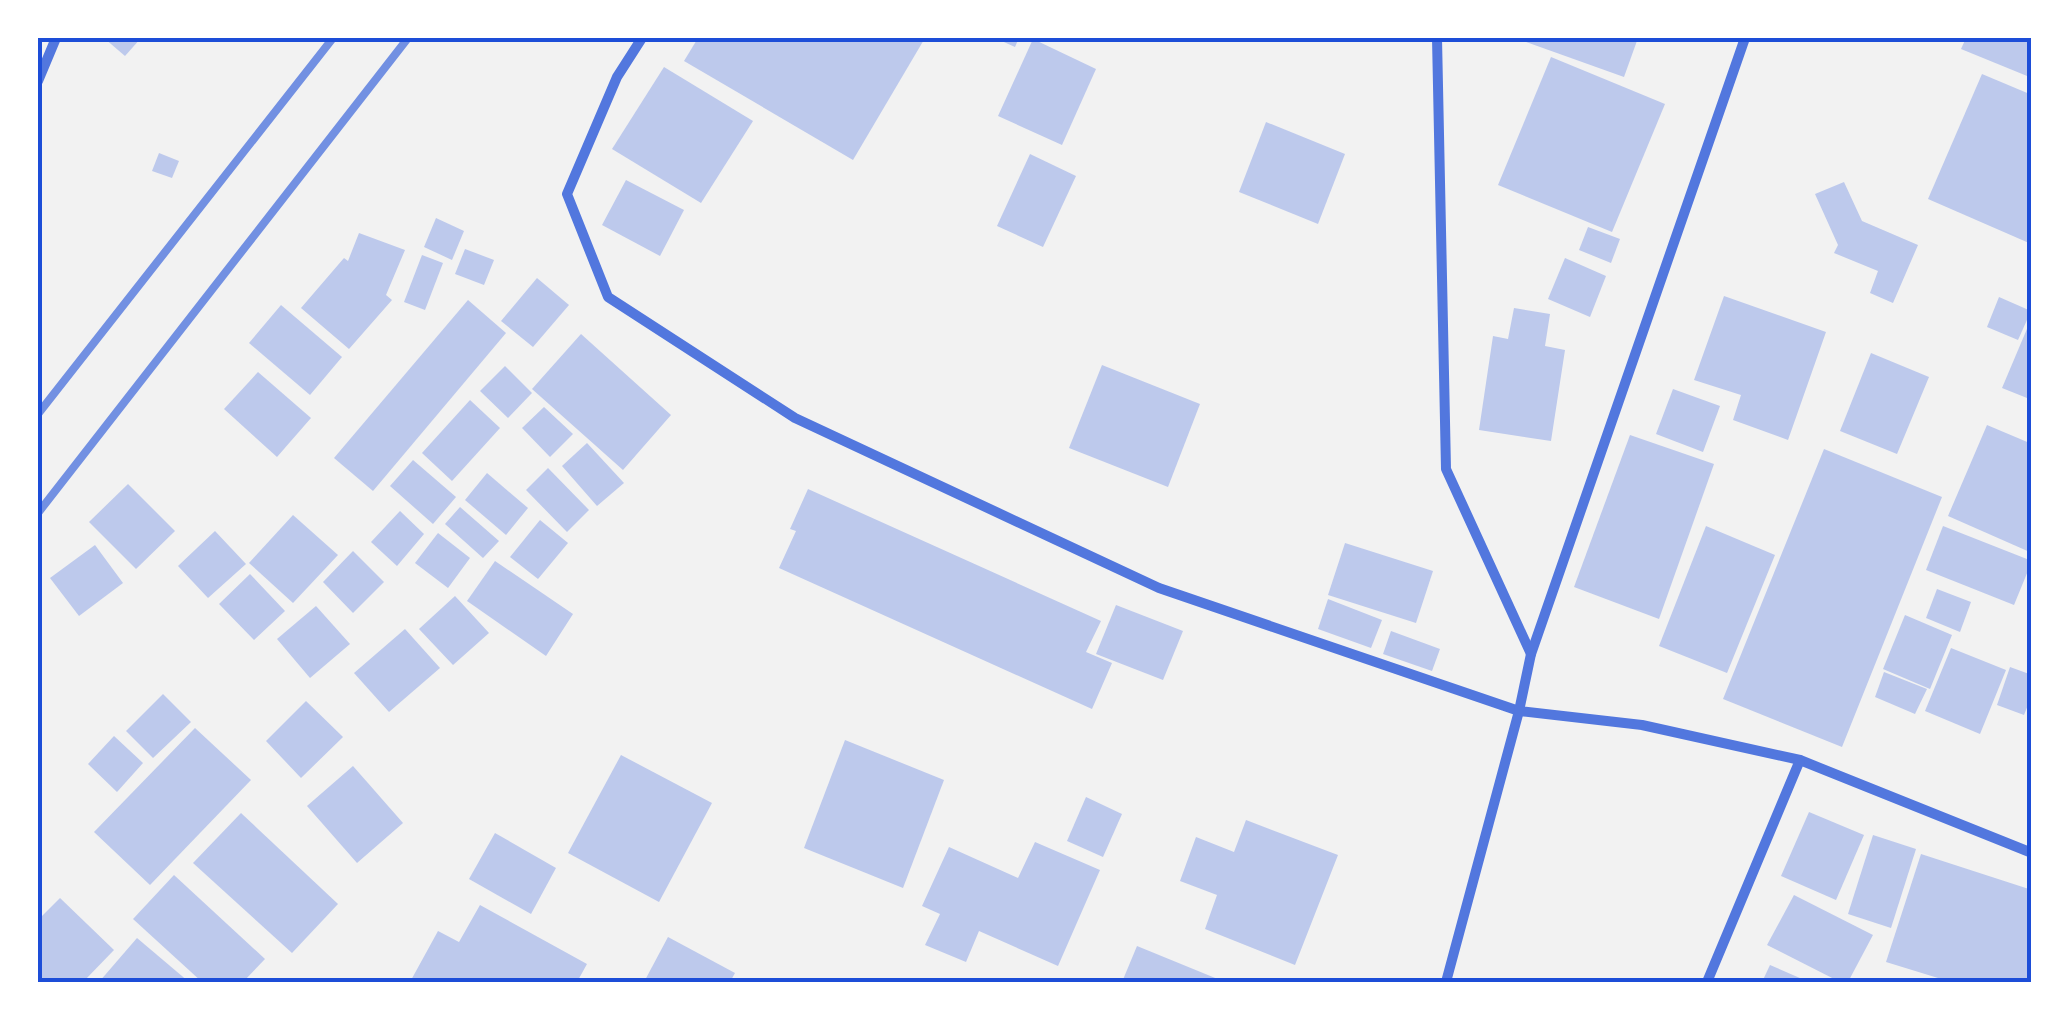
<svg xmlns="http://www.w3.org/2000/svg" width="2069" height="1020" font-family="'Archivo Narrow',sans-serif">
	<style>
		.building { fill: #bdc9ec }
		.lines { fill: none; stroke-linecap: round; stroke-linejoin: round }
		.minor { stroke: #5277de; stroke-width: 10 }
		.rail { stroke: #7290e2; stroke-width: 8 }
		.neatline { fill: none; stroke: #1d4ed8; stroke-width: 4 }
	</style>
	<rect width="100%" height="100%" fill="#f2f2f2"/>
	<g class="building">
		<path d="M104,38h37l-16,18z"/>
		<path d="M698,38h227l-72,122 -169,-99z"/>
		<path d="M995,38h24l-4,9z"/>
		<path d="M1515,38h123l-14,39z"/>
		<path d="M1966,38h66v40l-71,-29z"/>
		<path d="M1033,39l63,30 -34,76 -64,-29z"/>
		<path d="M1551,57l114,47 -53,128 -114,-47z"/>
		<path d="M664,67l89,54 -52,82 -89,-54z"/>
		<path d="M1982,74l50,21 -3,148 -101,-44z"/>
		<path d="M1266,122l79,32 -27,70 -79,-32z"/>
		<path d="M159,153l20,8 -7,17 -20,-7z"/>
		<path d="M1030,154l46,22 -33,71 -46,-21z"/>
		<path d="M626,180l58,30 -24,46 -58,-31z"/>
		<path d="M1844,182l18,39 56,24 -25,58 -23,-10 8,-22 -44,-18 4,-8 -23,-51z"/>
		<path d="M436,218l28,13 -12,29 -28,-13z"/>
		<path d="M1588,227l32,12 -9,24 -32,-13z"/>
		<path d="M359,233l46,17 -19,45 6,5 -43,49 -48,-41 43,-50 4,3z"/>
		<path d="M465,249l29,11 -10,25 -29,-11z"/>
		<path d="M422,255l21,8 -18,47 -21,-8z"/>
		<path d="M1565,258l41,18 -16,41 -42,-18z"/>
		<path d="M537,278l32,27 -36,42 -32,-26z"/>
		<path d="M1724,296l102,36 -38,108 -55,-20 8,-25 -47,-15z"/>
		<path d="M1999,297l32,14 -13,29 -31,-13z"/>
		<path d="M468,300l38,33 -133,158 -39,-33z"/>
		<path d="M281,305l61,52 -32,38 -61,-52z"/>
		<path d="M1514,308l36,6 -5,32 20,4 -14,91 -72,-11 14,-94 15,3z"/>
		<path d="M2032,317v83l-30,-12z"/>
		<path d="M581,334l90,81 -48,55 -91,-81z"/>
		<path d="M1871,353l58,24 -32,77 -57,-23z"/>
		<path d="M1102,365l98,39 -32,83 -99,-39z"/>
		<path d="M505,366l27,27 -24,25 -28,-27z"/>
		<path d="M258,372l53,46 -34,39 -53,-48z"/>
		<path d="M1673,389l47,17 -17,46 -47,-18z"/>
		<path d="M470,400l30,28 -48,53 -30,-28z"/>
		<path d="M544,407l29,27 -23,23 -28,-29z"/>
		<path d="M1987,425l45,19v109l-84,-37z"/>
		<path d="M1630,435l84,29 -55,155 -85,-32z"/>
		<path d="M587,443l37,40 -27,23 -35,-40z"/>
		<path d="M1824,449l118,48 -100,250 -119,-48z"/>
		<path d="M413,460l43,37 -23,27 -43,-38z"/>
		<path d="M548,468l41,42 -22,22 -41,-42z"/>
		<path d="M487,473l41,35 -22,27 -41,-35z"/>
		<path d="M128,484l47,47 -39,38 -47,-47z"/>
		<path d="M808,489l293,132 -15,31 26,11 -20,46 -313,-141 17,-37 -6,-2z"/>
		<path d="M460,507l39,34 -16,17 -38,-34z"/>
		<path d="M400,511l24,23 -27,32 -26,-24z"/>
		<path d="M293,515l45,40 -45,48 -44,-40z"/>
		<path d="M540,520l28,23 -30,36 -28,-22z"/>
		<path d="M1706,526l69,29 -48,118 -68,-27z"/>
		<path d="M1943,526l89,35 -18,44 -88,-35z"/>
		<path d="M215,531l31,33 -38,34 -30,-32z"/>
		<path d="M438,533l32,25 -22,30 -33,-25z"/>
		<path d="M1345,543l88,28 -17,52 -88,-28z"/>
		<path d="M95,545l28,38 -44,33 -29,-38z"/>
		<path d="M353,551l31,31 -31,31 -30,-31z"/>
		<path d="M495,561l78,53 -27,42 -79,-55z"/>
		<path d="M250,574l35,37 -31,29 -35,-36z"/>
		<path d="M1937,589l34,13 -11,30 -34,-14z"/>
		<path d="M455,596l34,37 -36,32 -34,-36z"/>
		<path d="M1328,599l54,21 -11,28 -53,-19z"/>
		<path d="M1116,605l67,26 -20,49 -67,-26z"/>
		<path d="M316,606l34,38 -40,34 -33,-39z"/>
		<path d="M1905,615l47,20 -22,54 -47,-20z"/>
		<path d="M405,629l35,39 -51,44 -35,-39z"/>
		<path d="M1391,631l49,18 -8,22 -49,-17z"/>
		<path d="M1951,648l55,22 -26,64 -55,-23z"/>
		<path d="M2010,667l22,8v20l-8,20 -27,-10z"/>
		<path d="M1884,672l43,17 -12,25 -40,-17z"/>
		<path d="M163,694l28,28 -38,36 -27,-27z"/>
		<path d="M306,701l37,36 -42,41 -35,-37z"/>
		<path d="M195,728l56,52 -101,105 -56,-53z"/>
		<path d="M114,736l29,27 -26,29 -29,-28z"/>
		<path d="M845,740l99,40 -41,108 -99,-40z"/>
		<path d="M621,755l91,48 -53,99 -91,-49z"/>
		<path d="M353,766l50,57 -46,40 -50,-57z"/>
		<path d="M1086,797l36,17 -19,43 -36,-16z"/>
		<path d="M1809,812l55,23 -28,65 -55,-24z"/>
		<path d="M241,813l97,91 -46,49 -99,-90z"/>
		<path d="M1246,820l92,35 -43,110 -90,-36 12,-34 -37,-14 16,-44 38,15z"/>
		<path d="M495,833l61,35 -25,46 -62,-35z"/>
		<path d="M1873,835l43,14 -25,79 -43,-14z"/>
		<path d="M1035,842l65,28 -42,96 -79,-35 -13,31 -41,-17 15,-31 -18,-8 27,-59 69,31z"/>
		<path d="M1921,854l111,36v79l-5,13h-76l-65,-20z"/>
		<path d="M174,875l91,84 -22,23h-41l-69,-63z"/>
		<path d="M1794,895l79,40 -25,47h-8l-73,-37z"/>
		<path d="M60,898l54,52 -31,32h-45v-62z"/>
		<path d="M480,905l107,59 -10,18h-167l28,-51 21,11z"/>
		<path d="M668,937l67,36 -5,9h-86z"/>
		<path d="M137,938l52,44h-90z"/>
		<path d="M1137,946l88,36h-103z"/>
		<path d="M1770,965l39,17h-47z"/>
	</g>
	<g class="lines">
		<g class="minor">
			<path d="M642,38l-25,39 -50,117 41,103 187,121 364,170 360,123 -73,271"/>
			<path d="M1437,38l9,431 85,185"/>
			<path d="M1745,38l-214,616 -12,57 123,14 158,35 232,93"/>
			<path d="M38,81l18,-43"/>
			<path d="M1707,982l93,-222"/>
		</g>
		<g class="rail">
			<path d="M38,414l295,-376"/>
			<path d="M38,513l370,-475"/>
		</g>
	</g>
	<rect width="2069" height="1020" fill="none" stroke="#ffffff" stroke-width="80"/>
	<rect x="40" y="40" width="1989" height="940" class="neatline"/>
</svg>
